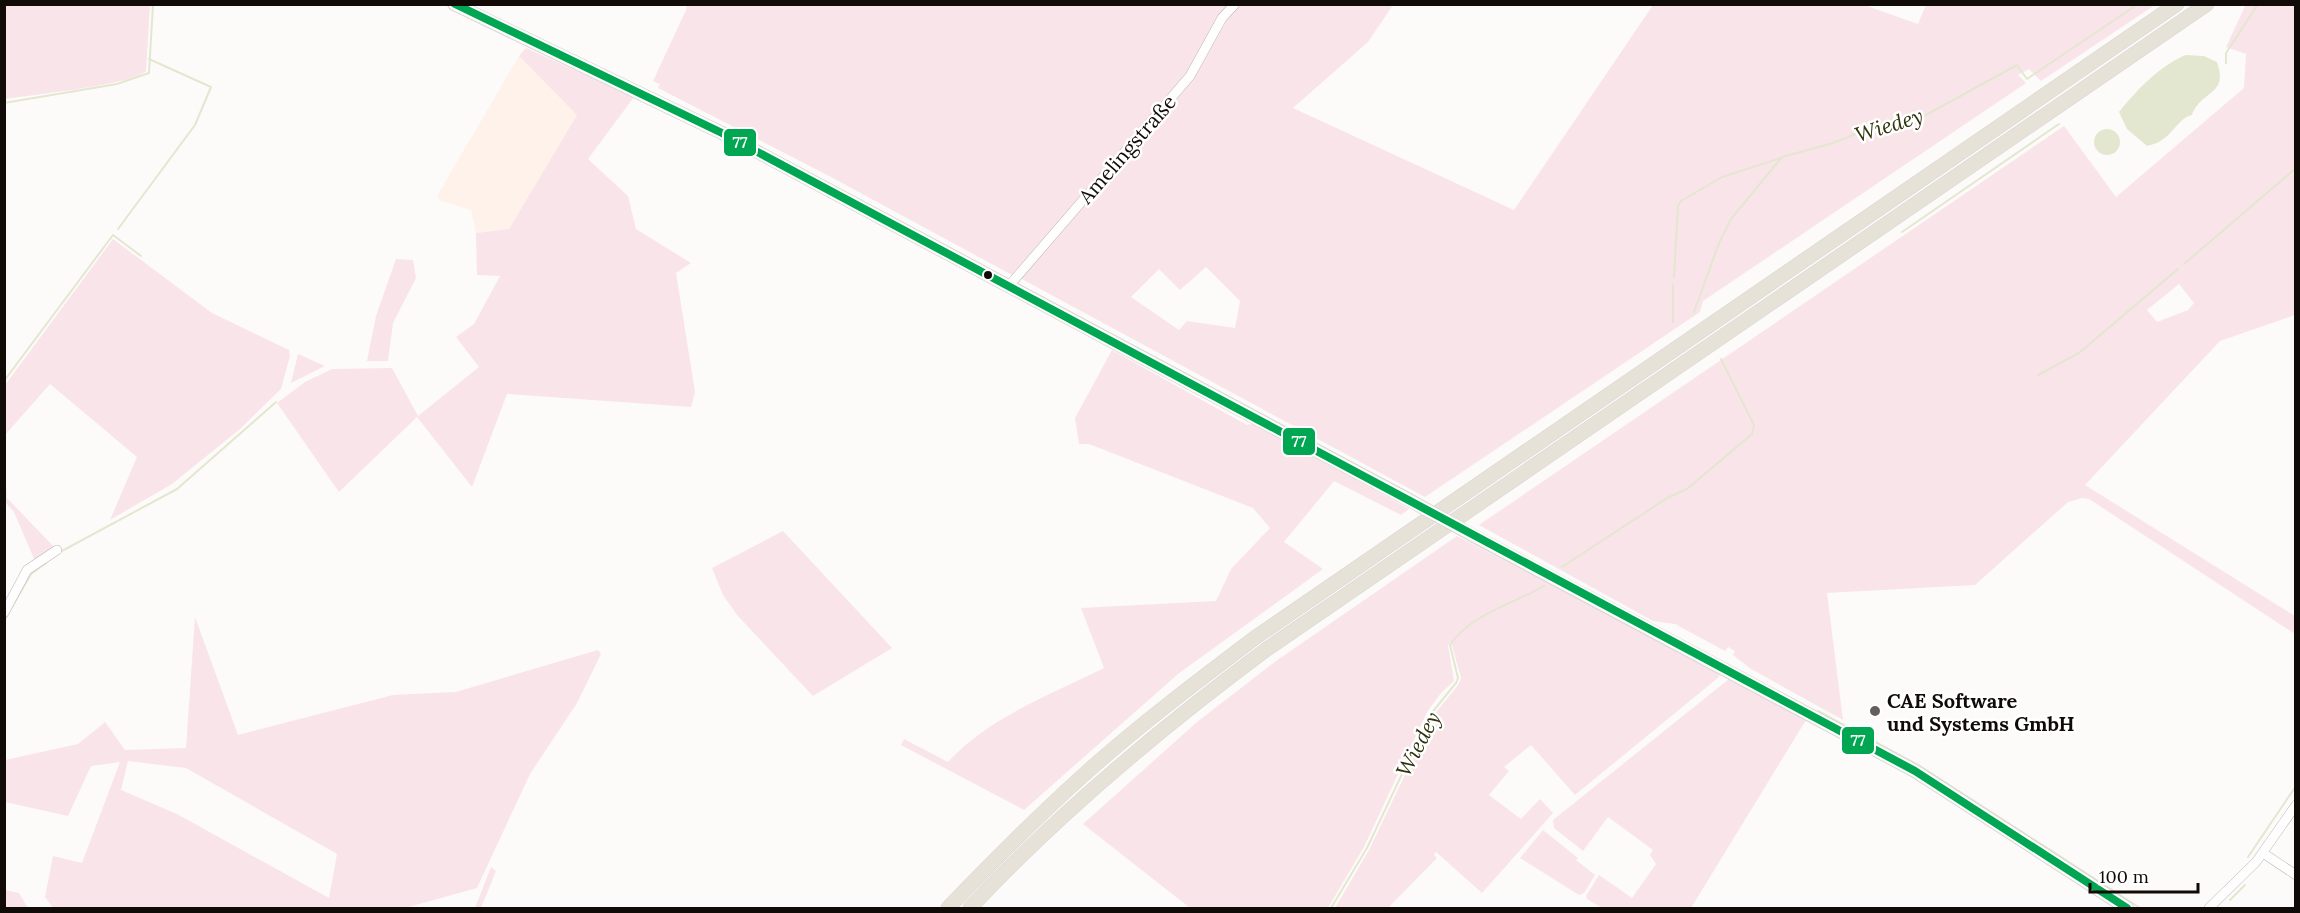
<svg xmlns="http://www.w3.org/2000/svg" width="2300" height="913" font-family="Lora,serif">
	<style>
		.built { fill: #fef2ea }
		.green { fill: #f9e4ea; fill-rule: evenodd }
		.water { fill: #e4e7d0 }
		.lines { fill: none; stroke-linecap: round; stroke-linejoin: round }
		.stream { stroke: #e4e7d0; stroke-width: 2 }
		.minor-casing { stroke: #bbb7b4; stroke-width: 10 }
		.major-casing { stroke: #d8d6d5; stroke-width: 14 }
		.highway-casing { stroke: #d8d6d5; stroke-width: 15 }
		.minor { stroke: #fffefe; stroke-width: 9 }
		.major { stroke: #efede6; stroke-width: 12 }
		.highway { stroke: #e6e2d7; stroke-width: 14 }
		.major-bridge-casing { stroke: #d8d6d5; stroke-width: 14; stroke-linecap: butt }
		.major-bridge { stroke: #efede6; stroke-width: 12 }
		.bus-1-casing { stroke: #fff; stroke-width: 12 }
		.bus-1 { stroke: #00a651; stroke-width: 8 }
		.bus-dot { fill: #110b08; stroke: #fff; stroke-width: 2 }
		.poi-dot { fill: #645f5c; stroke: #fff; stroke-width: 2 }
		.labels { text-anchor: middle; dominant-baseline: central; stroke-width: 5; stroke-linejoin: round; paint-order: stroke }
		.street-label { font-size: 20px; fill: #110b08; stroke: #fff }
		.poi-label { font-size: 20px; font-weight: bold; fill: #110b08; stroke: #fff; text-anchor: start }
		.water-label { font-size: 21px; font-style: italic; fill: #2e330b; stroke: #fff }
		.line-badge { stroke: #fff; stroke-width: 2 }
		.badge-label { font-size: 16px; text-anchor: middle; font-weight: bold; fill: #fff }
	</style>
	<rect width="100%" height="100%" fill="#fdfbf9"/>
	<path class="built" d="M519,56l59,59 -69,114 -33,4 -5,-23 -30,-9 -4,-5z"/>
	<g class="green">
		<path d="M5,4l145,1 -4,66c-14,14 -116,24 -141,28z"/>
		<path d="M2246,4l49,1v310l-75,26 -135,144 210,131v18l-206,-135 -7,-1 -14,4 -93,83 -148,8 16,127 -92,-51 -18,-14 2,-4 -7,-4 -3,4 -50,-27 -22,-3 -174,-96 585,-399 52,71 128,-109 2,-34 -20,-7zM2179,284l15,19 -6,7 -31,12 -10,-12z"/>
		<path d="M687,5h543l-42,68 -176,202 -181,-98 -173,-89 2,-4 -7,-3 33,-71z"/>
		<path d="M1240,5h153l-25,37 -75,66 221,102 139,-205h211l54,19 8,-19h229l-114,76 -12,-12 -11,6 8,8 -323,218 -3,11 -275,185 -405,-219 175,-201 32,-57zM1206,267l34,34 -5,27 -48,-7 -8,9 -48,-33 28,-28 21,21z"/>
		<path d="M526,48l108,49 -46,62 40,37 8,33 55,34 -15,10 19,119 -4,15 -184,-13 -35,93 -55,-70 -78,75 -62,-89 28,-21 27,-13 60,-1 26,48 61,-49 -23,-30 18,-13 26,-48 -23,-1 -1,-42 33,-4 68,-114 -58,-59z"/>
		<path d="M113,239l99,74 77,37 1,6 -9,33 -41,40 -68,55 -62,36 27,-63 -87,-73 -45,51v-50z"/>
		<path d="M396,259l17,1 3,18 -23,45 -5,38h-21l9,-45z"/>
		<path d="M1112,350l135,75 7,-2 155,86 -8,6 -67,-34 -50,61 39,27 -145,105 -154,136 -123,-65 3,-6 44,23c41,-45 102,-67 156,-94l-23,-60 135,-7 15,-32 39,-41 -17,-20 -164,-64h-10l-4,-26z"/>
		<path d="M298,354l27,12 -34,17z"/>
		<path d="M4,453l3,45 48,50 -20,13 -21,-49 -9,-10z"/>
		<path d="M783,531l109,117 -79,48 -76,-81 -14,-20 -11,-27z"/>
		<path d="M1457,536l262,137v4l-144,118 -44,-50 -27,22 5,4 -20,24 32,24 19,-20 13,14 -71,80 -46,-41 -2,3 3,3 -49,50h-53l34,-58 64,-134 25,-31 3,-7 -10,-36 -3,3 6,36 -13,12 -14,19 -63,135 -36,61h-138l-107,-84 114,-102 79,-61z"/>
		<path d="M195,617l43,118 155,-40 63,-3 142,-42 3,4 -24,49 -47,71 -53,114 -72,20h-352l-8,-11 8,-41 29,7 38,-101 -29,4 -23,50 -63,-14v-42l73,-16 27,-22 20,28 61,-2zM128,761l58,7 151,86 -8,44 -152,-84 -56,-24z"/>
		<path d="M1729,679l77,41 -115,188h-89l-15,-9 -1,-3 13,-21 33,23 24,-34 -6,-9 3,-5 -45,-33 -25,34 -29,-23 -1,-8z"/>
		<path d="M1543,830l35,28 -2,2 19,15 -11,18 -5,2 -59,-37z"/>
		<path d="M491,867l5,4 -15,37h-6z"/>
		<path d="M5,890l14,3 9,15h-23z"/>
	</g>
	<g class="water">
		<path d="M2186,55l18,1 13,6c12,34 -15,27 -25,53 -17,4 -19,26 -45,31l-20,-17 -8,-17c17,-21 41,-47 67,-57z"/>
		<circle cx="2107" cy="142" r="13"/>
	</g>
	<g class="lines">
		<g class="stream">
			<path d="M2226,63v-10l32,-49"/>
			<path d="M4,103l113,-19 32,-11 4,-69"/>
			<path d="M118,229l77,-104 16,-38 -62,-28"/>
			<path d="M1902,232l157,-108"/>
			<path d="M2184,264l112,-96"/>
			<path d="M1674,277l4,-71 3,-5 41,-24 59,-19"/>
			<path d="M1673,285v37"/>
			<path d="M1694,312l25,-69 12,-24 51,-62 51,-14 63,-25 30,-3 91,-50 10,14 111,-75"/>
			<path d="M2038,375l41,-22 99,-84"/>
			<path d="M4,381l109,-146 28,21"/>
			<path d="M60,552l117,-63 99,-87"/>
			<path d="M1562,567l105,-69 20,-9 65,-55 2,-9 -33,-66"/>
			<path d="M4,621l27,-47 15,-11"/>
			<path d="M1818,711l102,55 220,142"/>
			<path d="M2248,857l48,-71"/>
			<path d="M2046,863l70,45"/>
			<path d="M2230,900l15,-15"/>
			<path d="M1331,908l36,-60 63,-133 26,-32 2,-5 -8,-33c19,-30 65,-42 94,-59"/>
			<path d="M2222,908h1"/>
		</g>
		<g class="minor-casing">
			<g id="minor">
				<path d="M1008,287l182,-211 32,-58 13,-14"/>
				<path d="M4,613l23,-43 30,-20"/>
				<path d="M2263,853l33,22"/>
				<path d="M2209,908l47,-46 40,-57"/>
			</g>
		</g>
		<g class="major-casing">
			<g id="major">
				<path d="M454,4l268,129 689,368"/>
				<path d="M1472,535l443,236 212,137"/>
			</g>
		</g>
		<g class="highway-casing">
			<g id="highway">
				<path d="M948,908c45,-47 91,-93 140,-137 54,-48 111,-91 168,-134l921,-633"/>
				<path d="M970,908c90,-96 192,-181 297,-259l940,-645"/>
			</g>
		</g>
		<use href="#minor" class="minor"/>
		<use href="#major" class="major"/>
		<use href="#highway" class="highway"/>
		<g class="major-bridge-casing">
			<path id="major-bridge" d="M1411,501l61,34"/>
		</g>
		<use href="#major-bridge" class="major-bridge"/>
		<g class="bus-1-casing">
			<path id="bus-1" d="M455,4l267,129 1193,638 212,137"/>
		</g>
		<use href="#bus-1" class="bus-1"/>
	</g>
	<circle class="bus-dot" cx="988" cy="275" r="5"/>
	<circle class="poi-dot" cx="1875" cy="711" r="6"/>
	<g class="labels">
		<g class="street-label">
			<text transform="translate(1127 149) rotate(-49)">Amelingstraße</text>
		</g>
		<g class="poi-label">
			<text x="1887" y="700">CAE Software<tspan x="1887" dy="23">und Systems GmbH</tspan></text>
		</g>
		<g class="water-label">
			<text transform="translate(1889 125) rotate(-17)">Wiedey</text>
			<text transform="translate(1418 744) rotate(-62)">Wiedey</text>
		</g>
	</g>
	<g class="line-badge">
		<rect x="723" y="128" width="34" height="29" rx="6" fill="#00a651"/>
		<rect x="1282" y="427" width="34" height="29" rx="6" fill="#00a651"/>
		<rect x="1841" y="726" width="34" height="29" rx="6" fill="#00a651"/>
	</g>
	<g class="badge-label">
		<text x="740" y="148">77</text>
		<text x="1299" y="447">77</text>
		<text x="1858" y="746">77</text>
	</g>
	<rect width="2300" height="913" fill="none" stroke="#110b08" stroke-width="12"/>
	<path d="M2090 883v9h108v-9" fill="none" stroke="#110b08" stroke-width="3"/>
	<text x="2099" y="883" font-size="18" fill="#110b08" stroke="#ffffff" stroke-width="4.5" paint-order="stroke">100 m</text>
</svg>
